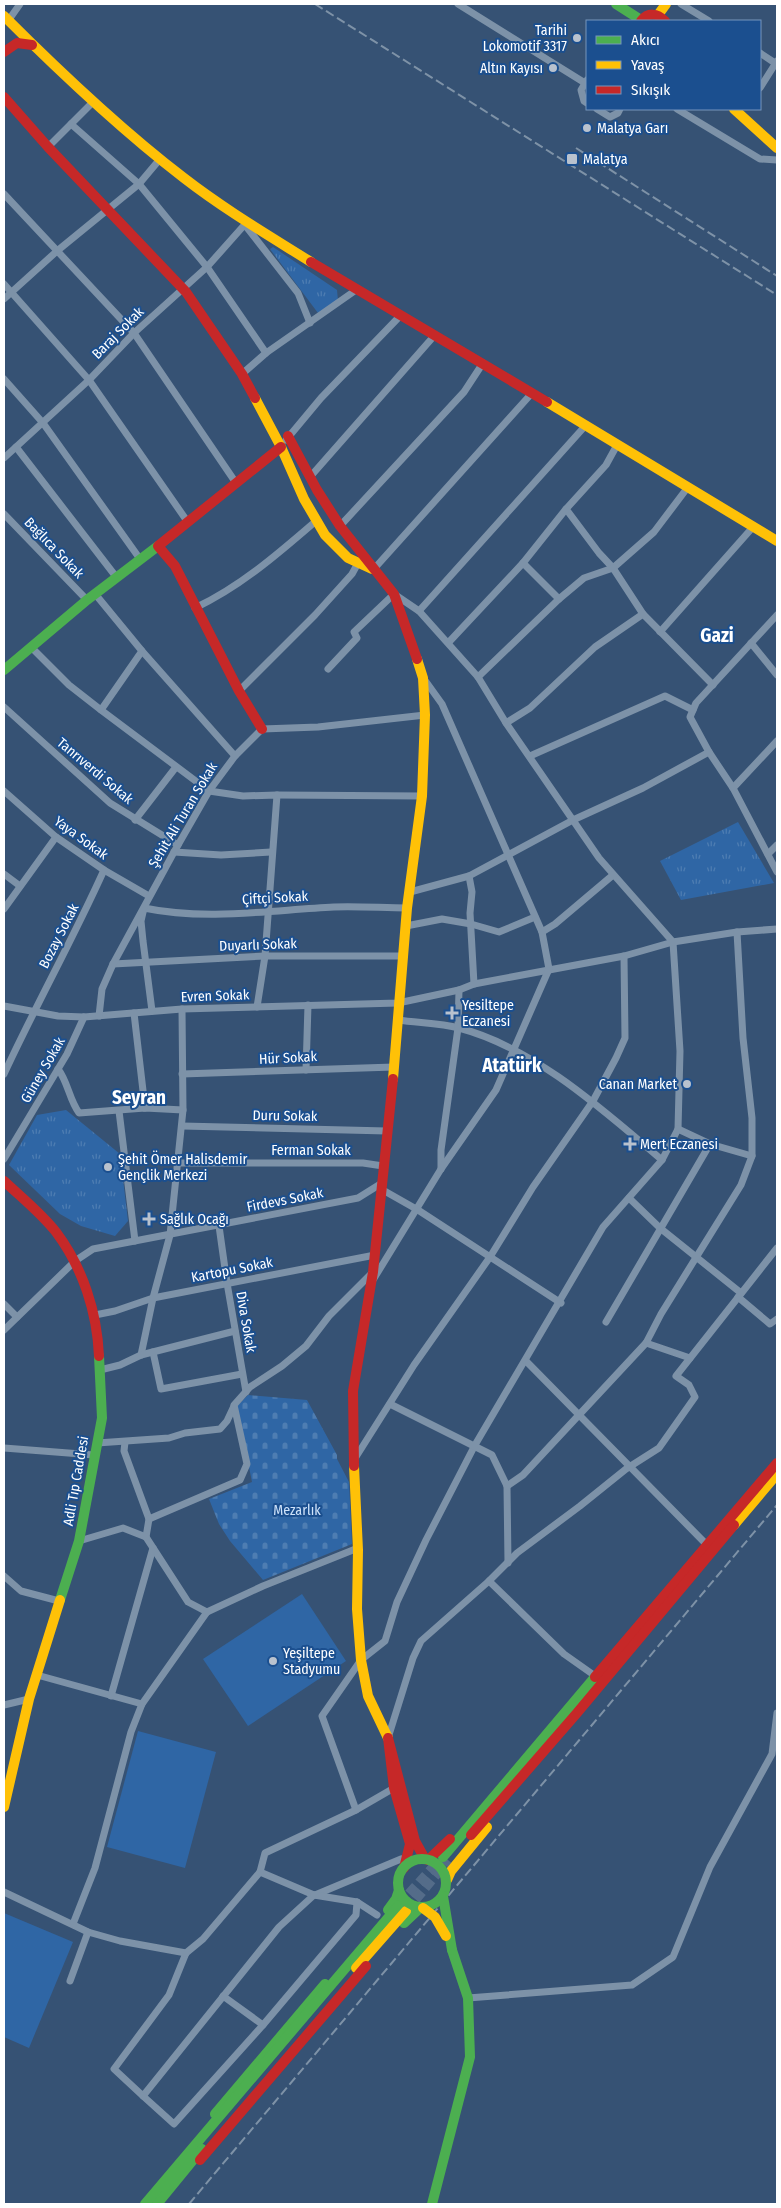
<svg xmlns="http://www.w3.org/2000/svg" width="781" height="2208" font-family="'Fira Sans Condensed',sans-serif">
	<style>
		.grass { fill: #2f66a5 }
		.cemetery { fill: url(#cemetery-stones) }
		.park { fill: url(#park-tufts) }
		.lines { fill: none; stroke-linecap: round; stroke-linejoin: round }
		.secondary-tunnel { stroke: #546c89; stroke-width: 10; stroke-dasharray: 10 5; stroke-linecap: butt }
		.street { stroke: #7d92a8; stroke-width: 7 }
		.fast { stroke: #4caf50; stroke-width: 10 }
		.slow { stroke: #ffc107; stroke-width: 10 }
		.jam { stroke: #c62828; stroke-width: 10 }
		.rail { stroke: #7e92a7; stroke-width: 2; stroke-dasharray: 9 4; stroke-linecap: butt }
		.fast-bridge { stroke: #4caf50; stroke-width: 10 }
		.slow-bridge { stroke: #ffc107; stroke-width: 10 }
		.poi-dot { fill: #b9c2ce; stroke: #1b4f8f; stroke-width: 2 }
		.labels { text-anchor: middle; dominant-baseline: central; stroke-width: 4; stroke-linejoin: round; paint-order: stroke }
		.poi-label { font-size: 14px; fill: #fff; stroke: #1b4f8f; text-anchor: start }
		.street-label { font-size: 14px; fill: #fff; stroke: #1b4f8f }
		.park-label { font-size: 14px; fill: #cfe3fa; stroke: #1b4f8f }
		.district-label { font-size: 19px; font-weight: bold; fill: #fff; stroke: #1b4f8f }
	</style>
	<defs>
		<pattern id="cemetery-stones" width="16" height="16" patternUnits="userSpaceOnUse" patternTransform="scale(1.25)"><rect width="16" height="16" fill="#2f66a5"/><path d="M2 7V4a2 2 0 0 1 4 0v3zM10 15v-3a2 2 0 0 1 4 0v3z" fill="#4e7db2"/></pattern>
		<pattern id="park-tufts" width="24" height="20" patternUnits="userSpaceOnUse" patternTransform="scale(1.25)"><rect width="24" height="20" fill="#2f66a5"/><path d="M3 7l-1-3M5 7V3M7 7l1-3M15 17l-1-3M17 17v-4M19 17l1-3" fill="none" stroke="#4e7db2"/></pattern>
	</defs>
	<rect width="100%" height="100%" fill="#365274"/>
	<g class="grass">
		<path d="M302,1594l44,67 -98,65 -45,-67z"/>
		<path d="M138,1731l78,21 -31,116 -78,-21z"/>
		<path d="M4,1913l69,29 -44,106 -25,-11z"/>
	</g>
	<path class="cemetery" d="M248,1395l59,5 30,55v4l12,23 3,62 -89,36 -33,-39 -11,-17 -10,-25 43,-17 -15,-76z"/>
	<g class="park">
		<path d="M273,247l64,43 1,11 -20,12 -48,-64z"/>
		<path d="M738,822l36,61 -93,17 -21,-39z"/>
		<path d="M66,1110l54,44 8,67 -13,15 -34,-10 -21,-12 -51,-49 28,-50z"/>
	</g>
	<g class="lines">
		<g class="secondary-tunnel">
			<path d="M399,1905l38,-42"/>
			<path d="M406,1911l42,-51"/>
		</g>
		<g class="street">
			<path d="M458,4l127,79"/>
			<path d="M681,4l28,17"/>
			<path d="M8,21l12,-17"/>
			<path d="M760,53l15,10"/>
			<path d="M587,80l-6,10 3,11 3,2"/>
			<path d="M760,88l17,-27"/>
			<path d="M597,109l13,8 8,-4 2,-4"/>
			<path d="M677,109l83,50 17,1"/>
			<path d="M71,124l68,60 68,83 59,86"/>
			<path d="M48,147l45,-45"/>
			<path d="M4,194l130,139 102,150"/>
			<path d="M245,225l53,68 12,30"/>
			<path d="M4,284l85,96 98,141"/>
			<path d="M4,299l53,-48 82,-67 21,-25"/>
			<path d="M242,374l24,-21 90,-63"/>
			<path d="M4,379l39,44 97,136"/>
			<path d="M286,440l35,-42 79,-82"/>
			<path d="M617,445l-11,20 -40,44 33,44 14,15 41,-36 34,-45"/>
			<path d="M16,447l101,131"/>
			<path d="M4,458l85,-78 45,-47 73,-66 40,-45"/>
			<path d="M310,477l124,-141"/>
			<path d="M4,514l83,86"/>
			<path d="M340,526l124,-134 19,-29"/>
			<path d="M523,563l36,36"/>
			<path d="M373,570l159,-177"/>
			<path d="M96,595l46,56 -41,59"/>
			<path d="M195,608c45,-21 84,-55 121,-87"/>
			<path d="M419,611l167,-186"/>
			<path d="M777,615l-81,88 -6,14 19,35 24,36 44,84"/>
			<path d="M660,632l93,-105"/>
			<path d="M449,642l74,-79 43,-54"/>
			<path d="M751,643l26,32"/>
			<path d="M31,647l38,38 32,25 108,81 34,5 34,-1 -12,161 -8,51"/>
			<path d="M142,651l93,105"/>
			<path d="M328,669l29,-31 -3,-6 40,-38 25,17 59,66 28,46 93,135 74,84 7,109 -2,78 -16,31 -59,67 -128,218 -49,95 -29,62 -12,39 -24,19 -39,56 34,94"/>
			<path d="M478,677l81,-78 25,-21 29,-10 30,46"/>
			<path d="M239,691l76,-76 37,-41 6,-11"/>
			<path d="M4,707l106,96 68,42"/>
			<path d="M506,723l24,-15 65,-61 48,-33 70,71"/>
			<path d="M530,756l135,-60 28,14"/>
			<path d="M733,788l44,-47"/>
			<path d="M4,791l52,46 48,33 45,26"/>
			<path d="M277,795l145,1"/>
			<path d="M135,820l41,-53"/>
			<path d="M174,852l47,3 50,-3"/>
			<path d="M768,854l9,-9"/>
			<path d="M4,874l16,12"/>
			<path d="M469,876l3,16 -2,21 4,71"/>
			<path d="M410,892l59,-16 104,-56 70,-32 66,-36"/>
			<path d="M4,909l52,-72"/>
			<path d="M406,926l36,-7 29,5 28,8 36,-15"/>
			<path d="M542,932l13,-8 58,-49"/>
			<path d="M113,964l152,-8h139"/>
			<path d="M4,1006l54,10 26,1 98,-8 216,-6 61,-13 15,-6 150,-28 49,-14 64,-10 40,-3"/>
			<path d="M152,1011l-9,-70 -2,-20 3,-13c62,13 128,2 190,-1 25,-1 49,1 73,1"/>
			<path d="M134,1013l11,95"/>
			<path d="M99,1016l3,-27 11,-25 61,-112 35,-61 26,-35 27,-27 56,-2 107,-12"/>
			<path d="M398,1020c20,3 42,3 61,8 76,20 144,82 203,132"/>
			<path d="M58,1069c10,13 11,30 21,44l66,-5 38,2"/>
			<path d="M306,1070l2,-65"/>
			<path d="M4,1074c32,-69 69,-135 100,-204"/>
			<path d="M182,1074l212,-7"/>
			<path d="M119,1111l16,130"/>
			<path d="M182,1126l205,5"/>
			<path d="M678,1129l32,15 42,12"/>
			<path d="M4,1159l63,-105 17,-37"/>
			<path d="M178,1163h185l20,3"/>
			<path d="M441,1169v-19l17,-122 1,-38"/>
			<path d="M381,1189l37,21 143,93"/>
			<path d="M629,1198l31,30 81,65"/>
			<path d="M219,1226l8,57 19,109"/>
			<path d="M373,1280l68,-111 55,-79 53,-121 -7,-37 -100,-228 -18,-25"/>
			<path d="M738,1297l32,27 7,-5"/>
			<path d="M4,1304l13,13"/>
			<path d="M95,1315l20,-4 38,-13 222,-43"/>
			<path d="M606,1322l104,-178"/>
			<path d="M4,1330l71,-69 18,-12 265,-51 24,-15"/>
			<path d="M646,1343l44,15"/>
			<path d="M153,1352l8,37 81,-15"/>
			<path d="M141,1355l12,-57 17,-63 13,-125 -1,-101"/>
			<path d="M526,1361l181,184"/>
			<path d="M100,1370l20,-5 21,-10 94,-24"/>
			<path d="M390,1404l102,51 15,31 1,77"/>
			<path d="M125,1442l-1,9 25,68 -3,18 42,65 19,10 56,-26 95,-38"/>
			<path d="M97,1443l72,-5 16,-5 35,-4 7,-8 7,-15"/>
			<path d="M4,1448l90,7"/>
			<path d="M354,1460l60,-95 76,-108 43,-70 60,-86 23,-43 9,-20 -1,-82"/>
			<path d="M507,1486l16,-11 123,-132 15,-29 80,-129 11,-29v-38l-9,-80 -6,-106"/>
			<path d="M149,1519l91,-39 7,-16 -13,-59 16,-18 32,-21 24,-20 23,-30 43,-43"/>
			<path d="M79,1541l44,-13 23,9"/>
			<path d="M4,1576l17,15 38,10"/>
			<path d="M489,1581l75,73 34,24"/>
			<path d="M37,1675l105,29"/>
			<path d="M111,1696l42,-148"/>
			<path d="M4,1705l25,-6"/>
			<path d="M388,1738l25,-80 8,-17 68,-60 28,-28 63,-47 46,-37 33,-21 36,-51 -6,-12 -13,-9 101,-128"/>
			<path d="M260,1872l54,23 -35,32 -136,169 -29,-27 55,-74 17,-42 17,-14z"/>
			<path d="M260,1872l5,-19 91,-43 38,-22"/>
			<path d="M4,1892l84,40 32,9 66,12"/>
			<path d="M315,1895l86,-36"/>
			<path d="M357,1902l20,13"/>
			<path d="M73,1924l22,-56 36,-136 11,-28 65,-92"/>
			<path d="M70,1981l18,-49"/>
			<path d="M223,1996l40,29"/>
			<path d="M468,1998l164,-13 41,-28 37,-90 62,-113 5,-41"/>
			<path d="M143,2096l31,28 89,-99 93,-110 1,-13 -43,-7"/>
		</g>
		<g class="fast">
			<path d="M616,4l25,16"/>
			<path d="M4,670l83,-70 71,-54"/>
			<path d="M60,1600l19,-59 23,-123 -3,-62"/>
			<path d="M443,1857l152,-180"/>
			<path d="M388,1910l8,-11 3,-9"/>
			<path d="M404,1923l17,-16"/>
			<path d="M215,2114l110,-130"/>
			<path d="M145,2204l254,-299"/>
			<path d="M157,2204l45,-55"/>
			<path d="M432,2204l38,-147 -2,-59 -16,-48"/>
		</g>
		<g class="slow">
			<path d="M658,15l8,-11"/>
			<path d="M4,16c57,57 116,113 180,162 40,31 84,57 127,84"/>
			<path d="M734,109l43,39"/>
			<path d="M255,398l26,49 23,52 21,36 23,23 24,11"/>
			<path d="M547,402l230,139"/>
			<path d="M393,1079l14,-171 15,-112 3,-81 -2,-37 -6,-19"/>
			<path d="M354,1466l4,84 -1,59 4,51 7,36 20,42"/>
			<path d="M734,1525l43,-51"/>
			<path d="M4,1807l25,-108 31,-99"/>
			<path d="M447,1880l4,-9 36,-44"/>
			<path d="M356,1968l50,-57"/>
		</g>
		<g class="jam">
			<path d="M641,21c7,-9 16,-8 24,0"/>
			<path d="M4,52l13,-9 15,2"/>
			<path d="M4,97l44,50 138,145 56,82 13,24"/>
			<path d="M311,262l236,140"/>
			<path d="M288,436l29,54 23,36 54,68 23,65"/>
			<path d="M262,729l-23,-38 -64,-125 -17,-20 123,-99"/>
			<path d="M4,1181c17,16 37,32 52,51 27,36 41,80 43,124"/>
			<path d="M354,1466l-1,-75 20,-119 20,-193"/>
			<path d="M595,1677l182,-214"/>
			<path d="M471,1835l106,-122 157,-188"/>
			<path d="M428,1860l22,-21"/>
			<path d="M404,1868l6,-24 -16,-56 -6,-50 27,103 10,18"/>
			<path d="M200,2160l166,-194"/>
		</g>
		<g class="rail">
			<path d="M315,4l462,291"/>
			<path d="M576,148l201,128"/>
			<path d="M189,2204l588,-699"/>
		</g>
		<g class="fast-bridge">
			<circle cx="422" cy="1883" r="24"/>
			<path d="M443,1896l9,54"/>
		</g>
		<path class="slow-bridge" d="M423,1908l12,9 11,19"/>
	</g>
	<g class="poi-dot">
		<circle cx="577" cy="38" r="5"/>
		<circle cx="553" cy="68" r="5"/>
		<circle cx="587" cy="128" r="5"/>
		<rect x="566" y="153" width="12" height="12" rx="2.5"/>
		<path d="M449.5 1005.5h5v5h5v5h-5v5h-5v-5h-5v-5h5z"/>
		<circle cx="687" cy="1084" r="5"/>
		<path d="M627.5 1136.5h5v5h5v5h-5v5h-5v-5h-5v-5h5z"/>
		<circle cx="108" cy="1167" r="5"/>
		<path d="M146.5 1211.5h5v5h5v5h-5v5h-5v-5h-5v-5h5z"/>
		<circle cx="273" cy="1661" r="5"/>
	</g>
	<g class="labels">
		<g class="poi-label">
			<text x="567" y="30" text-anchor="end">Tarihi<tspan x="567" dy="16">Lokomotif 3317</tspan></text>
			<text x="543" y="68" text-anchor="end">Altın Kayısı</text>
			<text x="597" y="128">Malatya Garı</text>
			<text x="583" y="159">Malatya</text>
			<text x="462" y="1005">Yesiltepe<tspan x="462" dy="16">Eczanesi</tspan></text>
			<text x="677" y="1084" text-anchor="end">Canan Market</text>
			<text x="640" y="1144">Mert Eczanesi</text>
			<text x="118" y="1159">Şehit Ömer Halisdemir<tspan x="118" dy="16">Gençlik Merkezi</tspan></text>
			<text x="160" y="1219">Sağlık Ocağı</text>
			<text x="283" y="1653">Yeşiltepe<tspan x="283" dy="16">Stadyumu</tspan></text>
		</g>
		<g class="street-label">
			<text transform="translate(118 333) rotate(-45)">Baraj Sokak</text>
			<text transform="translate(54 548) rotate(46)">Bağlıca Sokak</text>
			<text transform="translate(95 771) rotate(40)">Tanrıverdi Sokak</text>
			<text transform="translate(183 815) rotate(-59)">Şehit Ali Turan Sokak</text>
			<text transform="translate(81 838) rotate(36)">Yaya Sokak</text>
			<text transform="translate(275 898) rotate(-3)">Çiftçi Sokak</text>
			<text transform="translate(59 936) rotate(-63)">Bozay Sokak</text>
			<text transform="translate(258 945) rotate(-2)">Duyarlı Sokak</text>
			<text transform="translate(215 996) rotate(-2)">Evren Sokak</text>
			<text transform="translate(288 1058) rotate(-3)">Hür Sokak</text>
			<text transform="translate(43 1070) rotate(-60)">Güney Sokak</text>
			<text transform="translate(285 1116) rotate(1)">Duru Sokak</text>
			<text x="311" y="1150">Ferman Sokak</text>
			<text transform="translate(285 1200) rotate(-11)">Firdevs Sokak</text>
			<text transform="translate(232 1270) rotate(-11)">Kartopu Sokak</text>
			<text transform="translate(246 1322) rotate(80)">Diva Sokak</text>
			<text transform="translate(76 1481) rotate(-80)">Adli Tıp Caddesi</text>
		</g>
		<g class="park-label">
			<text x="297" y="1510">Mezarlık</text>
		</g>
		<g class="district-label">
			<text x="717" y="635">Gazi</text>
			<text x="512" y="1065">Atatürk</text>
			<text x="139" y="1097">Seyran</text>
		</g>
	</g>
	<rect width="781" height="2208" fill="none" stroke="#ffffff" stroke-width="10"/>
	<rect x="586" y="20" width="175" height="90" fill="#1b4f8f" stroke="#7695bc"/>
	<rect x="596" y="36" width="25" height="8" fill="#4caf50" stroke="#7695bc"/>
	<text x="631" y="45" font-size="15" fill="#ffffff">Akıcı</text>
	<rect x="596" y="61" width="25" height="8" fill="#ffc107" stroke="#7695bc"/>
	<text x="631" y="70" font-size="15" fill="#ffffff">Yavaş</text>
	<rect x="596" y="86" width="25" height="8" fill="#c62828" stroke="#7695bc"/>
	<text x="631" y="95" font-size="15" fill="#ffffff">Sıkışık</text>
</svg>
